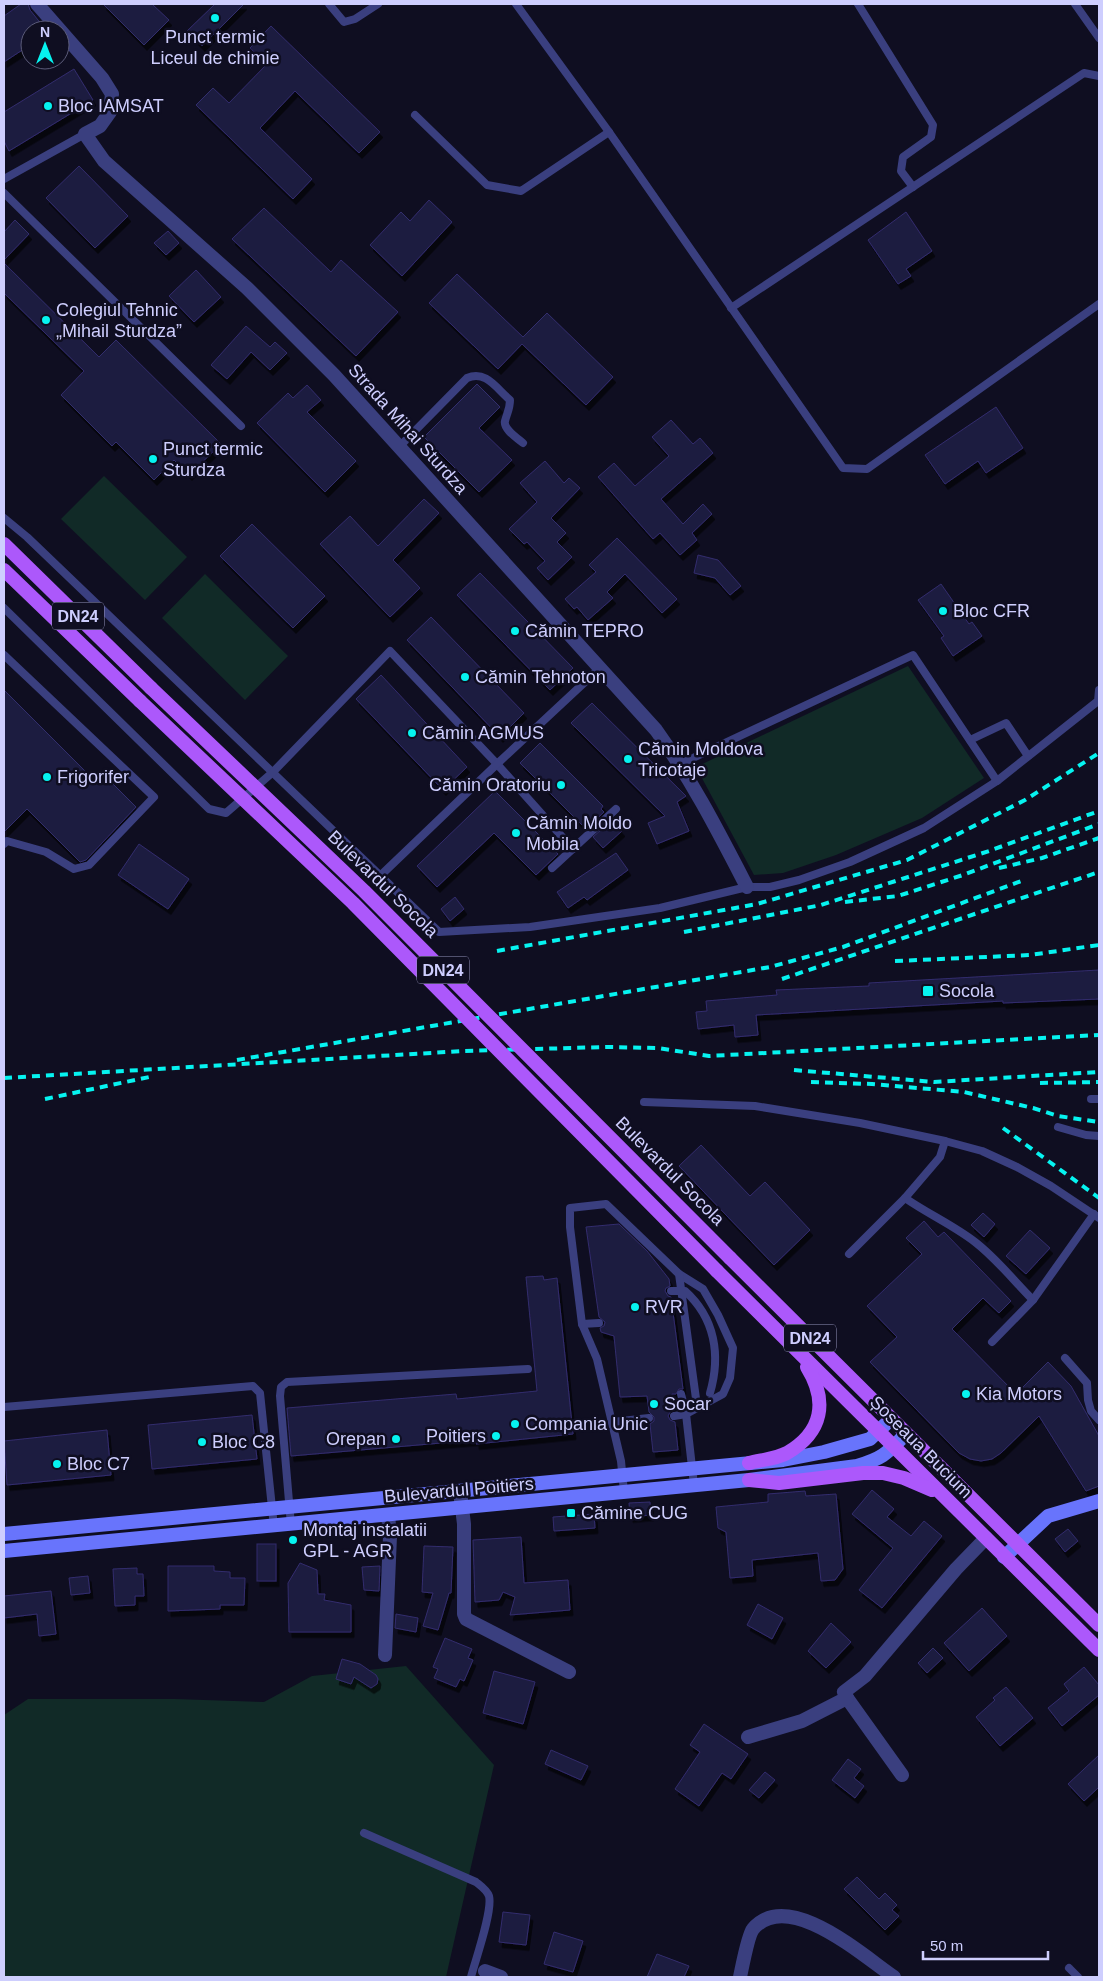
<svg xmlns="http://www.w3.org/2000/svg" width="1103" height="1981" font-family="Helvetica,sans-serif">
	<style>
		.green { fill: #112a27 }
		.building { fill: #1e1a41; stroke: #322d6d; filter: url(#shadow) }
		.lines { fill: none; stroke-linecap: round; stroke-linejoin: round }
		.service { stroke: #3a3f7f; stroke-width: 8 }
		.minor { stroke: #3a3f7f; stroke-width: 14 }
		.secondary { stroke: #6874fc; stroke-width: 14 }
		.primary { stroke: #ac58fb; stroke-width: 14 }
		.rail { stroke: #06f3f0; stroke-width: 4; stroke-dasharray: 8 6; stroke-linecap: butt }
		.service-bridge { stroke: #3a3f7f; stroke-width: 8 }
		.primary-bridge { stroke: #ac58fb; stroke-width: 14 }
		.poi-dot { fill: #06f3f0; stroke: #0f0e21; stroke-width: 2 }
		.labels { text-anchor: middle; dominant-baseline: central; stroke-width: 5; stroke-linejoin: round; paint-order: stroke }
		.shield { fill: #0f0e21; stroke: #9594bc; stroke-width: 1 }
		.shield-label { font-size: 16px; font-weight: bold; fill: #cecefe }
		.poi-label { font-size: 18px; fill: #cecefe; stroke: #0f0e21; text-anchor: start }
		.street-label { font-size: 18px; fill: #cecefe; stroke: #0f0e21 }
	</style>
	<defs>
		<filter id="shadow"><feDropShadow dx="3" dy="5.5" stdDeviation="0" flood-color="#0009"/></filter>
	</defs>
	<rect width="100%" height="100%" fill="#0f0e21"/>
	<g class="green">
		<path d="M104,476l83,81 -42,43 -84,-81z"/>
		<path d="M205,574l83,82 -43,44 -83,-82z"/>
		<path d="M908,666l76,112 -62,40 -86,37 -53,18 -29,2 -58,-108z"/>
		<path d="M406,1666l88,99 -48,212h-442v-262l24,-16h147l89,3 48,-26z"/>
	</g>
	<g class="building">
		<path d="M21,4h7l2,6 16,20h-16v15l-26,17v-46z"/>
		<path d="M103,4h49l17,16 -25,25z"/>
		<path d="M215,4h29l-42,42 -15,-15z"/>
		<path d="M271,26l109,106 -21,21 -64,-62 -35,37 52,51 -19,20 -97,-94 17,-17 16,15 38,-39 -17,-16z"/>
		<path d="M74,69l19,31 -84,51 -5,-10v-29z"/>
		<path d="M79,166l49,50 -33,32 -49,-50z"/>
		<path d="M429,200l23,22 -50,54 -32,-31 31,-33 9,9z"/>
		<path d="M264,208l67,64 10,-12 57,52 -42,44 -124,-117z"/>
		<path d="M906,212l26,39 -26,18 5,7 -13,8 -30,-44z"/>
		<path d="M15,220l14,14 -25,26v-28z"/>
		<path d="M168,231l11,12 -13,12 -12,-12z"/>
		<path d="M4,263l95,94 17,-17 105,104 -32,31 -15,-15 -20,20 -38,-38 -4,4 -51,-51 23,-24 -80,-78z"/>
		<path d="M196,270l25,27 -27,25 -25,-26z"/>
		<path d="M457,274l66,63 24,-24 66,64 -27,28 -64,-61 -24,25 -69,-66z"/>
		<path d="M246,326l24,21 5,-5 12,11 -17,17 -19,-18 -24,27 -16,-14z"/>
		<path d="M477,384l23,23 -21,21 33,32 -33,32 -55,-55z"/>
		<path d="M307,385l14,15 -14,12 49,49 -31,31 -68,-69 31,-30 5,5z"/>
		<path d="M996,407l27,41 -37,25 -8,-12 -33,23 -20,-29z"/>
		<path d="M671,420l22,24 7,-6 13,15 -52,46 22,25 20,-20 9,10 -20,19 5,7 -17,15 -20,-22 -7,6 -55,-62 16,-14 21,23 34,-30 -17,-19z"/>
		<path d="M545,461l19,22 5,-5 11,10 -29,30 15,15 -9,9 15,15 -24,23 -11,-12 8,-7 -18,-19 -3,2 -15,-15 28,-27 -17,-19z"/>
		<path d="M424,499l15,14 -46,47 27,28 -30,29 -70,-73 30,-28 28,30z"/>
		<path d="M252,524l73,72 -32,32 -73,-72z"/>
		<path d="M617,538l60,61 -15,14 -37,-39 -18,18 6,6 -25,22 -11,-13 -3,2 -9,-10 31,-27 -7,-7z"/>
		<path d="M698,555l20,5 23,26 -11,9 -15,-17 -21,-5z"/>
		<path d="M480,573l93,95 -23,22 -93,-95z"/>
		<path d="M941,584l28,40 3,-2 10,14 -29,20 -12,-18 3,-2 -26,-36z"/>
		<path d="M431,617l93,96 -24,24 -93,-97z"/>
		<path d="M381,675l86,92 -24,23 -87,-91z"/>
		<path d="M4,690l91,91 8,-7 33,33 -50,53 -6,2 -53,-53 -23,23z"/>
		<path d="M592,703l94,93 -9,6 12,29 -32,13 -9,-21 17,-7 -94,-93z"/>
		<path d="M540,743l63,63 -2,3 3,3 -18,17 -66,-66z"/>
		<path d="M495,791l63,63 -22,21 -42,-42 -57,54 -20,-21z"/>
		<path d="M612,820l10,11 -19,17 -10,-11z"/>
		<path d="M139,844l50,35 -21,30 -50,-34z"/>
		<path d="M616,853l12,17 -41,30 -3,-3 -16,11 -11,-16z"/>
		<path d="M455,897l9,12 -14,12 -9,-12z"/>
		<path d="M1099,970v29l-96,4v-2l-247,14 2,20 -23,2 -1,-12 -36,4 -2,-17 11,-1 -1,-10 71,-6 -1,-5 93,-4v-3z"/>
		<path d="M701,1145l49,51 15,-14 45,48 -36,35 -95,-99z"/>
		<path d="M983,1213l12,11 -11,13 -13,-12z"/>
		<path d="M924,1221l14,16 6,-5 67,69 -12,12 -16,-15 -31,31 64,65 32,-32 23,24 28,50v50l-13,5 -47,-75 -38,37 -9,6 -11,2 -11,-2 -11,-6 -89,-91 27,-25 -30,-31 55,-52 -16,-16z"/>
		<path d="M619,1224l28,27 22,28 1,7 -4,2 -1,3 3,5 3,1 12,92h-4l-3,5h-4l2,16 -4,2 -2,4 2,4 5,2 3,28 -25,2 -3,-28 4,-3v-4l-5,-5 -2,-16 -27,1 -6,-61 -13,-4 -1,-4 4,-2 1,-4 -6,-5 -13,-90z"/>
		<path d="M1030,1230l20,18 -24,26 -20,-18z"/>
		<path d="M543,1276l1,4 13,-2 16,156 -97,10v-4l-185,16 -4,-48 169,-14 1,5 80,-8 -11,-114z"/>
		<path d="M252,1415l5,44 -105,10 -4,-44z"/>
		<path d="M107,1430l4,45 -104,10 -3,-44z"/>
		<path d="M872,1490l22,19 -7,8 24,19 13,-15 18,15 -60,72 -23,-18 34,-42 -41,-34z"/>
		<path d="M805,1491l1,5 30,-2 7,75 -8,11 -14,1 -3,-28 -66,7 1,16 -23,2 -4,-46 -8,-4 -2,-21 52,-5v-8z"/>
		<path d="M650,1502l1,13 -21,2 -1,-14z"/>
		<path d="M594,1514l1,14 -41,3 -1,-14z"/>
		<path d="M1068,1529l10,12 -13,11 -10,-13z"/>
		<path d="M521,1537l3,46 44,-3 2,30 -60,5 5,-18 -12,-5 -4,8 -24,2 -2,-62z"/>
		<rect x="257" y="1544" width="19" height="37"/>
		<path d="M424,1546l29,1 -2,46h-2l-11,37 -15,-4 10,-33 -11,-1z"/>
		<path d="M300,1563l17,7 1,24h7l-1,6 27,5v27h-62l-1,-49z"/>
		<path d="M168,1566h46v5l16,1v6h15l-1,27h-24v4l-52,2z"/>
		<path d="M380,1566l-1,25 -15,-1 -2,-23z"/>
		<path d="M137,1568v6h6l1,22h-9v9l-20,1 -2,-37z"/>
		<path d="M88,1576l2,17 -19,2 -2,-17z"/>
		<path d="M51,1591l5,43 -17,2 -2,-22 -33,4v-22z"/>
		<path d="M758,1604l25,14 -11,21 -25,-14z"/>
		<path d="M982,1608l25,28 -38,35 -25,-28z"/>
		<path d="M396,1614l22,4 -2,14 -21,-4z"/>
		<path d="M831,1623l20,19 -25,26 -18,-17z"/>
		<path d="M445,1638l27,11 -4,9 5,2 -9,21 -4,-2 -4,8 -22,-9 4,-9 -5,-2z"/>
		<path d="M933,1648l10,10 -16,15 -9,-10z"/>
		<path d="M342,1659l18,5 16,11 2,4 -1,5 -6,4 -17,-11 -3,7 -15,-5z"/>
		<path d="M1084,1667l15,18v10l-37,31 -14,-18 21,-17 -5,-7z"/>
		<path d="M494,1671l41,11 -12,42 -40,-11z"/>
		<path d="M1006,1687l27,31 -33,28 -24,-29 19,-17 -2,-2z"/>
		<path d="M704,1724l44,30 -17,25 -9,-6 -23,33 -24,-17 25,-37 -10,-7z"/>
		<path d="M551,1750l37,16 -7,14 -36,-16z"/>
		<path d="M1099,1755v32l-15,14 -16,-17z"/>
		<path d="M848,1759l13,10 -7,9 10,8 -9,12 -23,-18z"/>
		<path d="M765,1772l10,8 -16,18 -10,-8z"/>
		<path d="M857,1877l22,22 6,-6 12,12 -5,5 7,6 -14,14 -41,-41z"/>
		<path d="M503,1912l27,3 -4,30 -27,-3z"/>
		<path d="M554,1932l29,9 -10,31 -29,-8z"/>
		<path d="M657,1954l32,12 -5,11h-37z"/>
	</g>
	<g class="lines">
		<g class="service">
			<path d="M329,4l15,18 11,-3 23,-15"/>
			<path d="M516,4l93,128 234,336 24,1 232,-165"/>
			<path d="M858,4l75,121 -2,12 -28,20 -2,14 12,16"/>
			<path d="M1075,4l24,34"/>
			<path d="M415,115l72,70 34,6 88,-59"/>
			<path d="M4,179l81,-45"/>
			<path d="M4,193l237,233"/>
			<path d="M731,308l353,-235 15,3"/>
			<path d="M399,447l68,-69c19,-8 29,10 43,22 0,9 -3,13 -5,21 -2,8 12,17 18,22"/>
			<path d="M4,518l23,19 412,395 91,-5 130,-19 87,-21h23l29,-7 51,-18 74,-34 73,-47 101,-80 1,-11"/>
			<path d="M4,608l205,201 17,4 47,-41 117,-121 107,113 76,85"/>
			<path d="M4,655l150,142 -65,68 -15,4 -28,-17 -39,-11 -3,3"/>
			<path d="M970,740l36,-17 22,33"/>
			<path d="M680,764l233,-109 84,126"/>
			<path d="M552,868l64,-59"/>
			<path d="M380,876l117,-112 103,-96"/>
			<path d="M1091,1099h8"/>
			<path d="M644,1102l111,4 105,17 85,18 37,10 35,16 34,19 48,32"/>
			<path d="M1058,1127l28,8 13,1"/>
			<path d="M905,1198c23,16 48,27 70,44 21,16 39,39 58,58"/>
			<path d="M849,1254l56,-56 35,-41 5,-16"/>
			<path d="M582,1324l17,-1"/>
			<path d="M992,1342l41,-42 61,-86"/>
			<path d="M1065,1358l22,25 1,17 3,11 8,9"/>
			<path d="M681,1394l5,20 8,71"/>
			<path d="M4,1407l249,-21 7,7 14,134"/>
			<path d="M674,1416l12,-2 37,-20 7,-16 3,-30 -15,-33 -15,-26 -24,-15"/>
			<path d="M612,1422l37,-4"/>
			<path d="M624,1492l-3,-31 -24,-102 -15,-35 -12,-97v-19l36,-4 73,70 18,132"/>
			<path d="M291,1525l-11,-129 1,-9 6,-5 241,-13"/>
			<path d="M364,1833l112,49c5,4 11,8 13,14 4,15 -14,65 -18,81"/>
			<path d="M1069,1968l9,9"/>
		</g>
		<g class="minor">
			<path d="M37,4l65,74 10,16 -2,18 -10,14 -15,8 19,27 143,127 87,87 322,355c36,50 63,103 91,157"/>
			<path d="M460,1492l4,32v90l2,5 103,53"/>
			<path d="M385,1655l5,-119 -2,-21"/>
			<path d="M847,1698l55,77"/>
			<path d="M748,1737l54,-16 45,-23 -3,-6 21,-16 91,-107 30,-31"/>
			<path d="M485,1971l16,6"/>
			<path d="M740,1977c2,-9 8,-42 13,-48 35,-41 110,27 141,48"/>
		</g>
		<g class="secondary">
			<path d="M4,1534l779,-74 41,-8 46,-13 21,-20"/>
			<path d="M4,1551l745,-71 108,-14c27,-8 30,-13 49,-32"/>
			<path d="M1004,1557l44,-41 51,-15"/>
		</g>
		<g class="primary">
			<path d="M4,544l147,144"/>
			<path d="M4,570l136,131"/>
			<path d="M730,1258l369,367"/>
			<path d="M717,1271l382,379"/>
			<path d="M749,1463c11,-3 27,-4 38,-10 36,-21 41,-52 20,-86"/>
			<path d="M749,1480l30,3 84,-10h20l21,5 28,12"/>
		</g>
		<g class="rail">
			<path d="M999,868l43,-10 57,-20"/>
			<path d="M845,902l53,-6 65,-21 136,-51"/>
			<path d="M684,932l137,-27 168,-54 110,-40"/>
			<path d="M497,951l260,-47 150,-44 118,-60 74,-47"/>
			<path d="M895,961l135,-6 69,-10"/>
			<path d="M782,979l317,-107"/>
			<path d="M237,1060l533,-93 73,-20 181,-67"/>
			<path d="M794,1070l140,12 165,-10"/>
			<path d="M4,1078l460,-27 143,-4 51,1 51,8 390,-21"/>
			<path d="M811,1082l61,2 92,8 69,16 25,8 41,6"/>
			<path d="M1040,1083l59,-1"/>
			<path d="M45,1099l109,-23"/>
			<path d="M1003,1128l96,70"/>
		</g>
		<path class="service-bridge" d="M671,1291h14c30,27 36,64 25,102"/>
		<g class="primary-bridge">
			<path d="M151,688l213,203 366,367"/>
			<path d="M140,701l213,202 364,368"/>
		</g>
	</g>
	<g class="poi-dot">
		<circle cx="215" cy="18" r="5"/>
		<circle cx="48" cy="106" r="5"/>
		<circle cx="46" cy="320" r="5"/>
		<circle cx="153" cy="459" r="5"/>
		<circle cx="943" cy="611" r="5"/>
		<circle cx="515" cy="631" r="5"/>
		<circle cx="465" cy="677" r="5"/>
		<circle cx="412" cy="733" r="5"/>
		<circle cx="628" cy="759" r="5"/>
		<circle cx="47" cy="777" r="5"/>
		<circle cx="561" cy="785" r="5"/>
		<circle cx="516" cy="833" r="5"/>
		<rect x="922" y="985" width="12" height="12" rx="2.5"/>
		<circle cx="635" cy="1307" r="5"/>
		<circle cx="966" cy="1394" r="5"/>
		<circle cx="654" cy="1404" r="5"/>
		<circle cx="515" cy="1424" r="5"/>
		<circle cx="496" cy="1436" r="5"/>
		<circle cx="396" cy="1439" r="5"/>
		<circle cx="202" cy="1442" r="5"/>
		<circle cx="57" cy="1464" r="5"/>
		<rect x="566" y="1508" width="10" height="10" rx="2.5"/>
		<circle cx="293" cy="1540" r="5"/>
	</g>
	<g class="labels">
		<g class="shield">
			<rect x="52" y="602.5" width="52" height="27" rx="4"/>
			<rect x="417" y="956.5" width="52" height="27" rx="4"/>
			<rect x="784" y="1324.5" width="52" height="27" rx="4"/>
		</g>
		<g class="shield-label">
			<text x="78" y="616">DN24</text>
			<text x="443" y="970">DN24</text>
			<text x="810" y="1338">DN24</text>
		</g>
		<g class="poi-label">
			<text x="215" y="37" text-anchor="middle">Punct termic<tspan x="215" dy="21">Liceul de chimie</tspan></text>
			<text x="58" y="106">Bloc IAMSAT</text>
			<text x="56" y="310">Colegiul Tehnic<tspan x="56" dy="21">„Mihail Sturdza”</tspan></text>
			<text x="163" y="449">Punct termic<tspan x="163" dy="21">Sturdza</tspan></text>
			<text x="953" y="611">Bloc CFR</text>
			<text x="525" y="631">Cămin TEPRO</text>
			<text x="475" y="677">Cămin Tehnoton</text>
			<text x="422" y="733">Cămin AGMUS</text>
			<text x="638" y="749">Cămin Moldova<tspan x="638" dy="21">Tricotaje</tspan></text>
			<text x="57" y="777">Frigorifer</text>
			<text x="551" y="785" text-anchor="end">Cămin Oratoriu</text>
			<text x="526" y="823">Cămin Moldo<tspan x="526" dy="21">Mobila</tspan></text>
			<text x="939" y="991">Socola</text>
			<text x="645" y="1307">RVR</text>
			<text x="976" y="1394">Kia Motors</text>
			<text x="664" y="1404">Socar</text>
			<text x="525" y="1424">Compania Unic</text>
			<text x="486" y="1436" text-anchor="end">Poitiers</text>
			<text x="386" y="1439" text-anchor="end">Orepan</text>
			<text x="212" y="1442">Bloc C8</text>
			<text x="67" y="1464">Bloc C7</text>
			<text x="581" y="1513">Cămine CUG</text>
			<text x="303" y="1530">Montaj instalatii<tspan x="303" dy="21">GPL - AGR</tspan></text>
		</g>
		<g class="street-label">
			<text transform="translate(408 429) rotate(48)">Strada Mihai Sturdza</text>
			<text transform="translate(383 884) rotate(44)">Bulevardul Socola</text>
			<text transform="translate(670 1171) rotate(45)">Bulevardul Socola</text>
			<text transform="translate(921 1447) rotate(45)">Șoseaua Bucium</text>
			<text transform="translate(459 1490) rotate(-5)">Bulevardul Poitiers</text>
		</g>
	</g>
	<rect width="1103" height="1981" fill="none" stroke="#cecefe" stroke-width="10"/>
	<g transform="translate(45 45)"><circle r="24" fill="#0f0e21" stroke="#5b5b79"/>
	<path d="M0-4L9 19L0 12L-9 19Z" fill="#06f3f0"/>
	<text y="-8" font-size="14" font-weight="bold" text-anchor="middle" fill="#cecefe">N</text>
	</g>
	<path d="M923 1951v8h125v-8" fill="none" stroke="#cecefe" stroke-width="2.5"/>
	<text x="930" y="1951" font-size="15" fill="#cecefe" stroke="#0f0e21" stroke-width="4" paint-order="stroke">50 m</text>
</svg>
